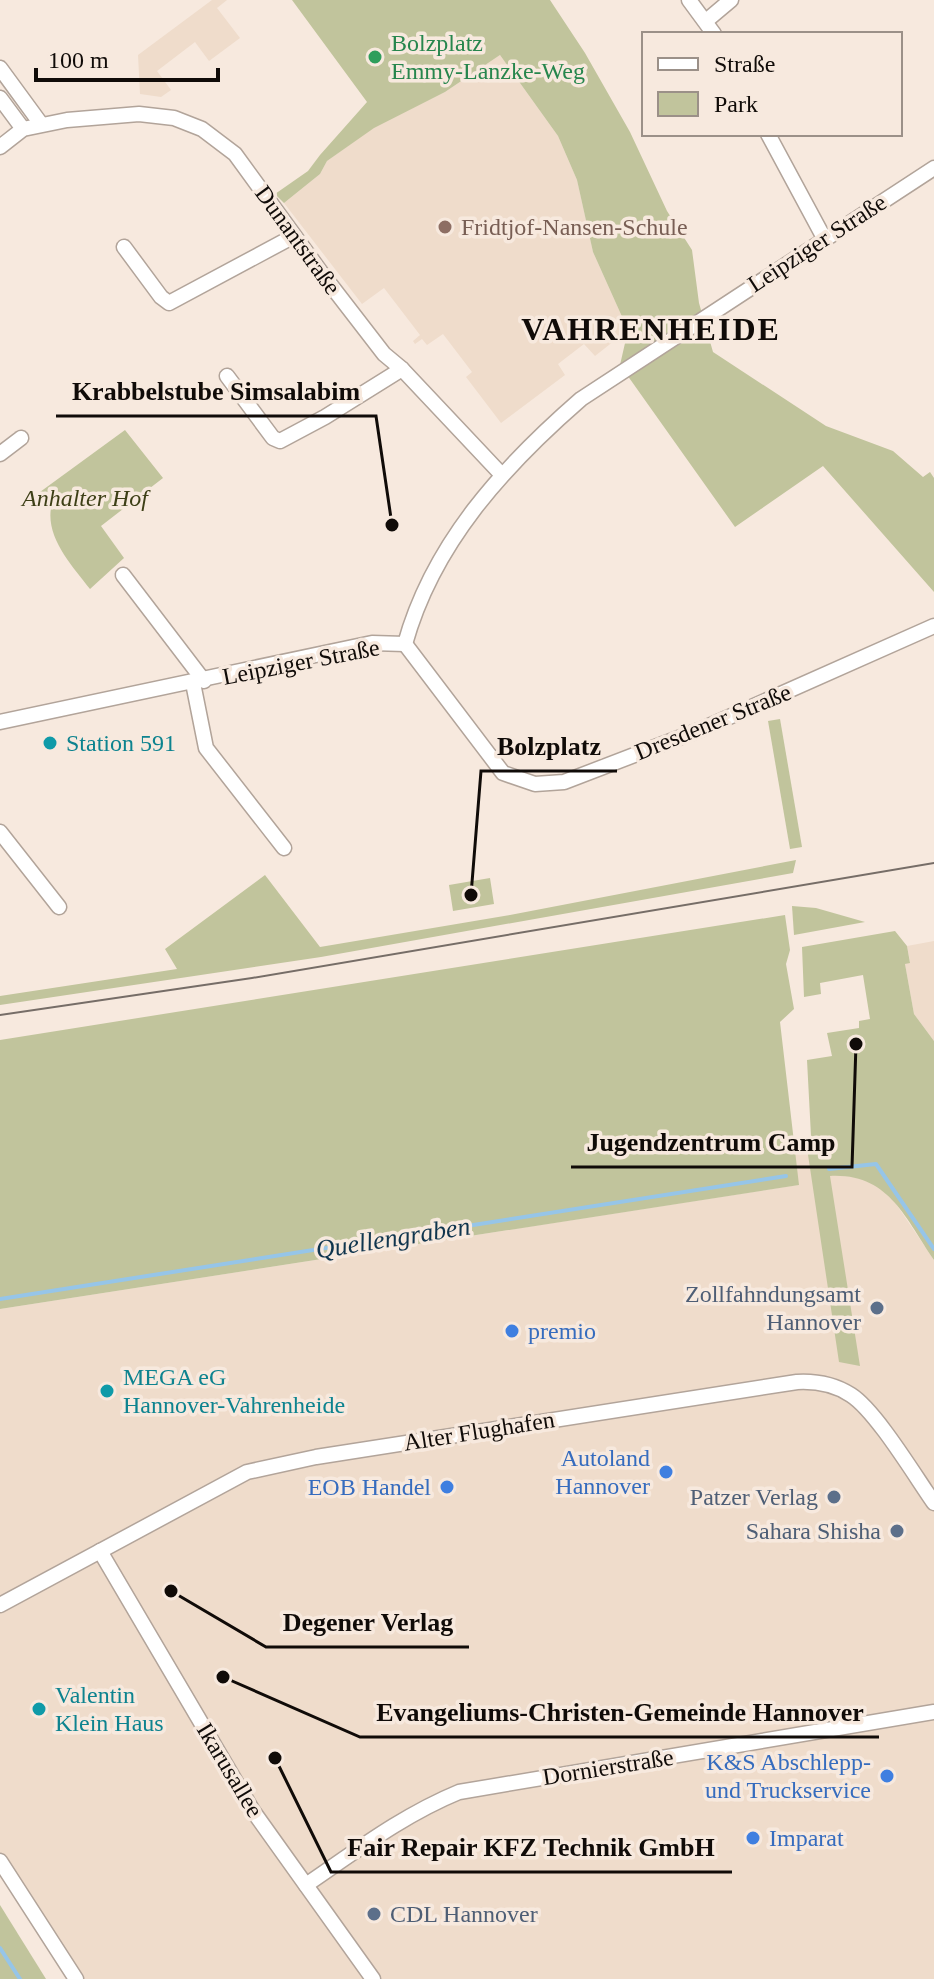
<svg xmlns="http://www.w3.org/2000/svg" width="934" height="1979" font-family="Georgia,serif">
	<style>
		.built { fill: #efdccb }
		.green { fill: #c1c49c }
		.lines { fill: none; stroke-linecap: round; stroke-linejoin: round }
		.stream { stroke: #96c5e8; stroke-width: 4 }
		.minor-casing { stroke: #b2a49a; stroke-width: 17 }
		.minor { stroke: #fff; stroke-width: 14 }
		.tram { stroke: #766d67; stroke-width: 2 }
		.leisure-dot { fill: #2e9e5b; stroke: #f7e9de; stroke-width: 3 }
		.education-dot { fill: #8d6e63; stroke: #f7e9de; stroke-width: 3 }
		.culture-dot { fill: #0f9aa8; stroke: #f7e9de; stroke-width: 3 }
		.service-dot { fill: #5c6f8a; stroke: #f7e9de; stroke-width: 3 }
		.shop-dot { fill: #3f7fe0; stroke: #f7e9de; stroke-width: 3 }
		.labels { text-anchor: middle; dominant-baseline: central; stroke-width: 7; stroke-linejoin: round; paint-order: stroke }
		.leisure-label { font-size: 24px; fill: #27864d; stroke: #f7e9de; text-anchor: start }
		.education-label { font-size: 24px; fill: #785e54; stroke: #f7e9de; text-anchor: start }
		.street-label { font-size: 24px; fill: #100b08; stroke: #f7e9de }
		.park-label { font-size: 24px; font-style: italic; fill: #3d3f16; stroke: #f7e9de }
		.culture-label { font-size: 24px; fill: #0d838f; stroke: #f7e9de; text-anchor: start }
		.service-label { font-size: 24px; fill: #4e5e75; stroke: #f7e9de; text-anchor: end }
		.shop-label { font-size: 24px; fill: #366cbe; stroke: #f7e9de; text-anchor: end }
		.water-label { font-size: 26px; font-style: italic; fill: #10354e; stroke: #f7e9de }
		.district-label { font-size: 32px; font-weight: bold; letter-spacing: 2px; fill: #100b08; stroke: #f7e9de }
		.leader { fill: none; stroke: #100b08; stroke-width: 3 }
		.callout-dot { fill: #100b08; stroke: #f7e9de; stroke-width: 3 }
		.callout-label { font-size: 26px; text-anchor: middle; font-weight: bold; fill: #100b08; stroke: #f7e9de; stroke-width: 7; stroke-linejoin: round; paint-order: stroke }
	</style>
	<rect width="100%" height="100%" fill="#f7e9de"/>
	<g class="built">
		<path d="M212,0h15l-10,8 23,30 -31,23 -14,-19 -38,29 14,19 -10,7 -21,-3 -2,-39z"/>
		<path d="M500,55l58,81 19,44 16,72 35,78 -33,26 -11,-12 -26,20 7,11 -64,48 -35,-46 6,-5 -29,-38 -16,11 -5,-6 -7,5 -2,-3 7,-6 -36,-47 -22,16 -78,-101 36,-29 7,-13 47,-34 71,-35z"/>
		<path d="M934,941v100l-20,-27 -9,-50 5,-2 -3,-16z"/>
		<path d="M860,1127l28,65 46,68v719h-858l-76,-118v-552l798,-124 -5,-45z"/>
	</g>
	<g class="green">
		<path d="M292,0h258l35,53 45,79 37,79 25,39 7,53 14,49 113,74 67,25 30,26 7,-5 4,6v114l-111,-126 -88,61 -115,-162 8,-35 -35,-78 -16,-72 -19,-44 -58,-81 -55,37 -71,36 -47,33 -7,13 -36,29 -9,-9 33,-23 12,-16 47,-53z"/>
		<path d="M125,430l38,48 -62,48 23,32 -34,31c-18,-23 -44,-51 -39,-81l-11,-16z"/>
		<path d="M780,719l22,128 -12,2 -22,-128z"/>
		<path d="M796,860l-3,13 -472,84 -321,48v-9l177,-27 -12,-20 100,-74 55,72 190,-32z"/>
		<path d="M490,878l4,26 -41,7 -4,-26z"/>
		<path d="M792,906l24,2 49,14 -71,13z"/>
		<path d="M785,915l5,35 -4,14 8,45 -14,13 19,163 -799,124v-269z"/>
		<path d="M895,931l12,15 3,17 -5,1 9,50 20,27v219c-29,-42 -45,-87 -104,-84l30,190 -21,-4 -32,-214 4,-12 -4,-76 25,-4 -5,-23 32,-5v-7l11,-2 -7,-44 -43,8 1,11 -17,3 -2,-50z"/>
		<path d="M0,1905l46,74h-46z"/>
	</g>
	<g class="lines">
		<g class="stream">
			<path d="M829,1169l47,-5 58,85"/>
			<path d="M0,1299l786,-123"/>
			<path d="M0,1948l20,31"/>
		</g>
		<g class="minor-casing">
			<g id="minor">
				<path d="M689,0l25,34"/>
				<path d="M706,21l25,-21"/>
				<path d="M0,68l41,56"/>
				<path d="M0,98l23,31"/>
				<path d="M768,134l56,104"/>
				<path d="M0,147l23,-18 44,-9 72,-6 35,4 28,11 33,25 88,121 61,79 18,15 99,105"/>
				<path d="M124,247l37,50 8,6 125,-67"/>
				<path d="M227,376l46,62 7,3 45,-24 77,-48"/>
				<path d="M0,454l21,-16"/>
				<path d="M123,575l81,106"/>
				<path d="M405,644l98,129 32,11 29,-2 138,-53 232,-103"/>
				<path d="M193,683l13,65 78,100"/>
				<path d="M0,722l372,-79 33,1c28,-101 99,-178 176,-245l353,-231"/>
				<path d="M0,832l59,75"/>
				<path d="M100,1551l153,260 120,168"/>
				<path d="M0,1605l247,-133 69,-15 481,-75c19,-1 37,2 54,13 25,16 64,81 83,108"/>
				<path d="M0,1861l76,118"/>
				<path d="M306,1885c50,-34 97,-70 153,-93l475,-80"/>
			</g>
		</g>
		<use href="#minor" class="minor"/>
		<path class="tram" d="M0,1015l252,-37 682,-115"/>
	</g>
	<circle class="leisure-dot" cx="375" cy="57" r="8"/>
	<circle class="education-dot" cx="445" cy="227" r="8"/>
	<g class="culture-dot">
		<circle cx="50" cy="743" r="8"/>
		<circle cx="107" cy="1391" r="8"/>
		<circle cx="39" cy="1709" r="8"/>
	</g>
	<g class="service-dot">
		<circle cx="877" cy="1308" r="8"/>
		<circle cx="834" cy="1497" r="8"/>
		<circle cx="897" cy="1531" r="8"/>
		<circle cx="374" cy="1914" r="8"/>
	</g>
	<g class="shop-dot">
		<circle cx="512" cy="1331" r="8"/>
		<circle cx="666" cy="1472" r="8"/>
		<circle cx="447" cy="1487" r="8"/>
		<circle cx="887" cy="1776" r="8"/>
		<circle cx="753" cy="1838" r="8"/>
	</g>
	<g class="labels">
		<g class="leisure-label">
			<text x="391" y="43">Bolzplatz<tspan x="391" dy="28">Emmy-Lanzke-Weg</tspan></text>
		</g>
		<g class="education-label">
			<text x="461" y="227">Fridtjof-Nansen-Schule</text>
		</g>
		<g class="street-label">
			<text transform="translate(298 240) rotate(54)">Dunantstraße</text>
			<text transform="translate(817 243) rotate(-33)">Leipziger Straße</text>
			<text transform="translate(301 662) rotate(-11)">Leipziger Straße</text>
			<text transform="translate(713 722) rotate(-22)">Dresdener Straße</text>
			<text transform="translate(479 1431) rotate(-9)">Alter Flughafen</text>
			<text transform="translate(608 1767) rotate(-9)">Dornierstraße</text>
			<text transform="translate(230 1770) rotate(59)">Ikarusallee</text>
		</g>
		<g class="park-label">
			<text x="85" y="498">Anhalter Hof</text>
		</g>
		<g class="culture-label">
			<text x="66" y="743">Station 591</text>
			<text x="123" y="1377">MEGA eG<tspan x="123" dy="28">Hannover-Vahrenheide</tspan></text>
			<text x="55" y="1695">Valentin<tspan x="55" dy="28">Klein Haus</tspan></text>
		</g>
		<g class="service-label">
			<text x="861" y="1294">Zollfahndungsamt<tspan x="861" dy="28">Hannover</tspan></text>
			<text x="818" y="1497">Patzer Verlag</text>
			<text x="881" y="1531">Sahara Shisha</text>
			<text x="390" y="1914" text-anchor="start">CDL Hannover</text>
		</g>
		<g class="shop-label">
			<text x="528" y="1331" text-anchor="start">premio</text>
			<text x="650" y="1458">Autoland<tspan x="650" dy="28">Hannover</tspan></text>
			<text x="431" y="1487">EOB Handel</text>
			<text x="871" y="1762">K&amp;S Abschlepp-<tspan x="871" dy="28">und Truckservice</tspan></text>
			<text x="769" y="1838" text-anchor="start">Imparat</text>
		</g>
		<g class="water-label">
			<text transform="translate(393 1238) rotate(-9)">Quellengraben</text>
		</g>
		<g class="district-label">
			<text x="651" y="329">VAHRENHEIDE</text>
		</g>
	</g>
	<path class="leader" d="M392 525L376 416H56M471 895L481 771H617M856 1044L852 1167H571M171 1591L266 1647H469M223 1677L360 1737H879M275 1758L331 1872H732"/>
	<g class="callout-dot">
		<circle cx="392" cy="525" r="8"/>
		<circle cx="471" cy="895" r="8"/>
		<circle cx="856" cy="1044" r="8"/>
		<circle cx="171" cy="1591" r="8"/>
		<circle cx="223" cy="1677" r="8"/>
		<circle cx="275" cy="1758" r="8"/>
	</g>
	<g class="callout-label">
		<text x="216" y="400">Krabbelstube Simsalabim</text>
		<text x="549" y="755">Bolzplatz</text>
		<text x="711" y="1151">Jugendzentrum Camp</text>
		<text x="368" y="1631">Degener Verlag</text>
		<text x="620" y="1721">Evangeliums-Christen-Gemeinde Hannover</text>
		<text x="531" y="1856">Fair Repair KFZ Technik GmbH</text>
	</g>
	<rect x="642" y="32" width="260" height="104" fill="#f7e9de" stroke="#9b9088" stroke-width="2"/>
	<rect x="658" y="58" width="40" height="12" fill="#ffffff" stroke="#9b9088" stroke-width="2"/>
	<text x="714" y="72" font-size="24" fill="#100b08">Straße</text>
	<rect x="658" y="92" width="40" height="24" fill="#c1c49c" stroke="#9b9088" stroke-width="2"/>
	<text x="714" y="112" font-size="24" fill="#100b08">Park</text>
	<path d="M36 68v12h182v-12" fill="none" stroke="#100b08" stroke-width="4"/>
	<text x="48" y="68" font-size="24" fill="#100b08" stroke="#f7e9de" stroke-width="6" paint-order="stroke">100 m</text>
</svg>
